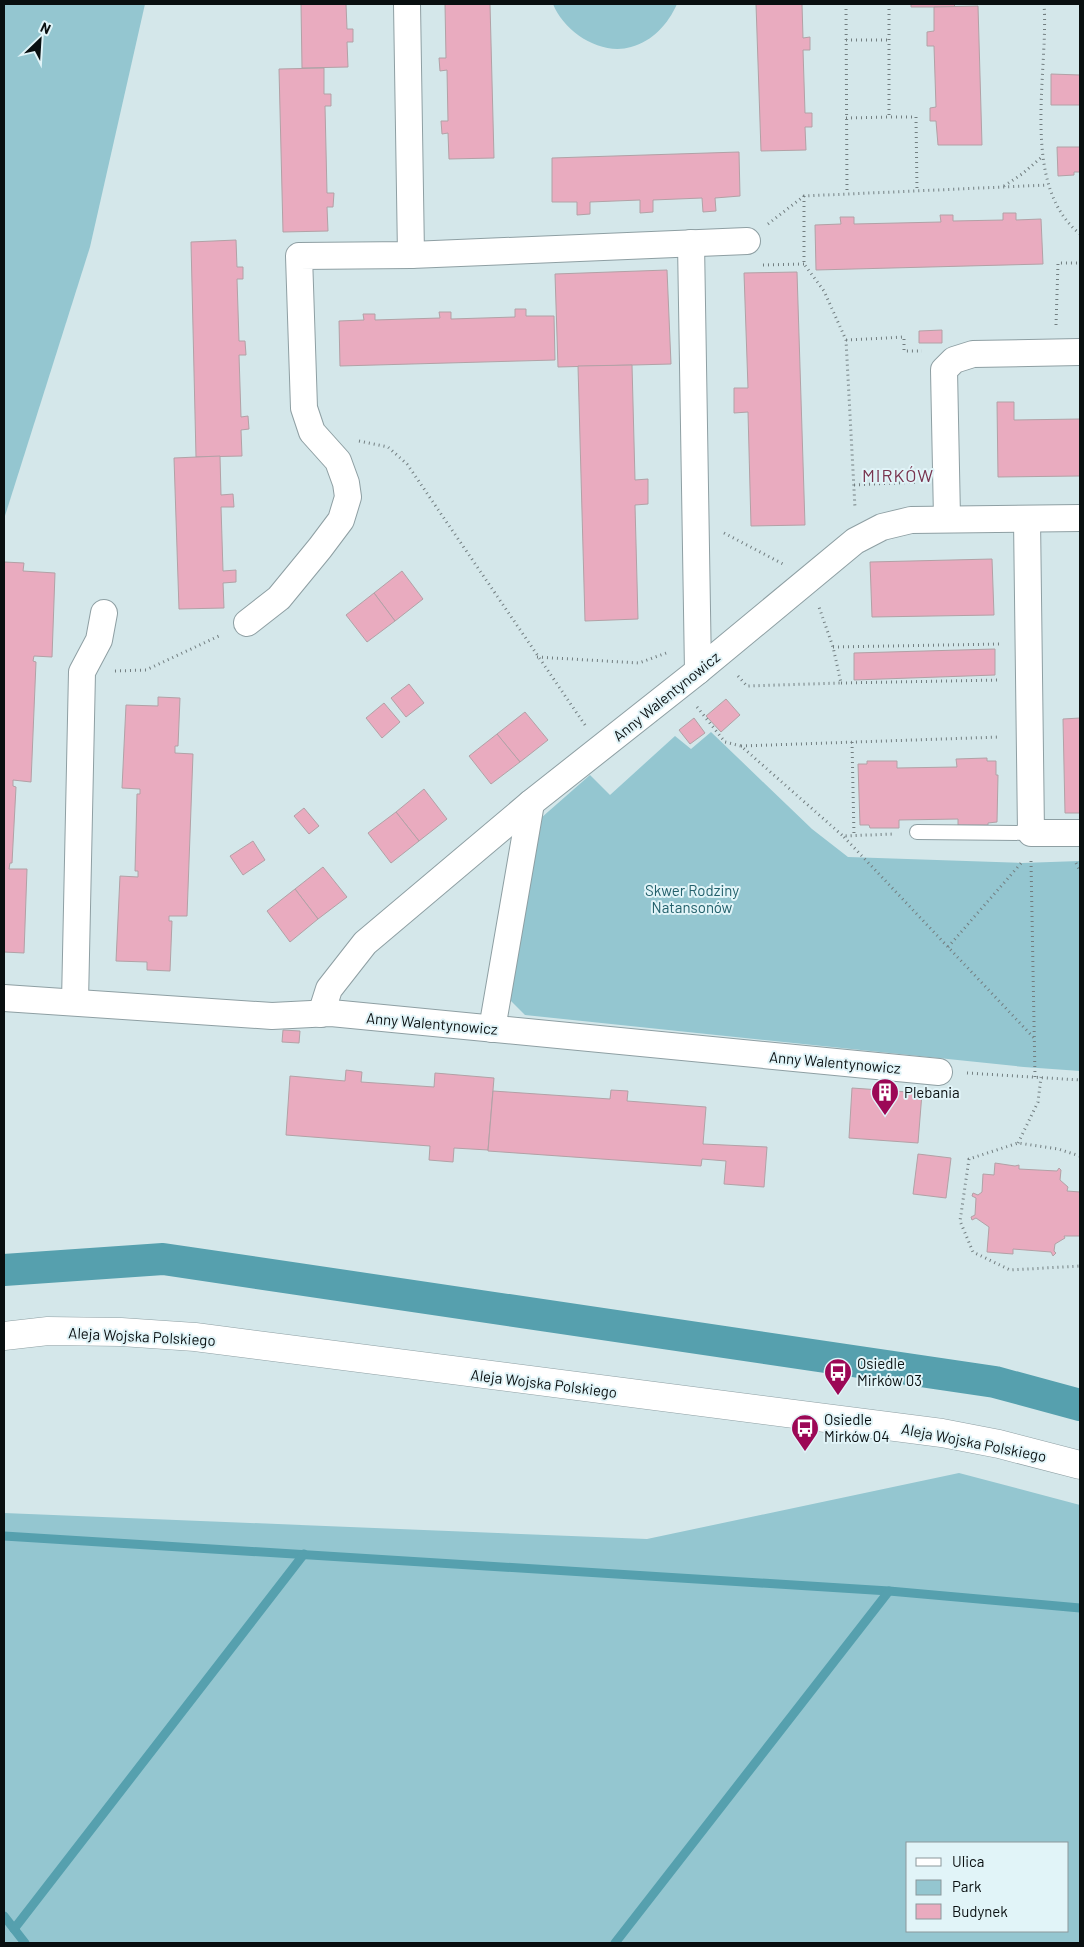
<svg xmlns="http://www.w3.org/2000/svg" width="1084" height="1947" font-family="Barlow,sans-serif">
	<style>
		.green { fill: #94c6d0; fill-rule: evenodd }
		.lines { fill: none; stroke-linecap: round; stroke-linejoin: round }
		.stream { stroke: #56a0ae; stroke-width: 9 }
		.canal { stroke: #56a0ae; stroke-width: 32 }
		.building { fill: #e9abbf; stroke: #b2a1a6 }
		.lane-casing { stroke: #8e9fa3; stroke-width: 16 }
		.street-casing { stroke: #8e9fa3; stroke-width: 28 }
		.secondary-casing { stroke: #8e9fa3; stroke-width: 29 }
		.path { stroke: #727e80; stroke-width: 3; stroke-dasharray: 1 4; stroke-linecap: butt }
		.lane { stroke: #fff; stroke-width: 14 }
		.street { stroke: #fff; stroke-width: 26 }
		.secondary { stroke: #fff; stroke-width: 28 }
		.labels { text-anchor: middle; dominant-baseline: central; stroke-width: 4; stroke-linejoin: round; paint-order: stroke }
		.street-label { font-size: 15px; fill: #090f10; stroke: #e1f4f8 }
		.park-label { font-size: 15px; fill: #23606b; stroke: #e1f4f8 }
		.poi-label { font-size: 15px; fill: #090f10; stroke: #e1f4f8; text-anchor: start }
		.quarter-label { font-size: 18px; letter-spacing: 1px; fill: #78334e; stroke: #e1f4f8 }
	</style>
	<rect width="100%" height="100%" fill="#d4e7ea"/>
	<g class="green">
		<path d="M4,4h141l-55,243 -86,272z"/>
		<path d="M553,4h124c-9,20 -24,37 -46,43 -30,9 -67,-15 -78,-43z"/>
		<path d="M711,732l101,97 36,28 174,6 58,-2v210l-56,-4 -499,-52 -19,-19 35,-178 49,-43 20,20 65,-59 16,13z"/>
		<path d="M959,1473l121,32v438h-1076v-430l643,26zM1068,1843v88h-160v-88z"/>
	</g>
	<g class="lines">
		<g class="stream">
			<path d="M4,1536l885,55 191,17"/>
			<path d="M4,1916l21,27"/>
			<path d="M14,1929l290,-375"/>
			<path d="M615,1943l274,-352"/>
		</g>
		<path class="canal" d="M4,1270l159,-11 832,123 85,23"/>
	</g>
	<g class="building">
		<path d="M301,4h45l1,25h6v13h-6l1,25 -46,1z"/>
		<path d="M445,4h45l4,154 -45,1 -1,-26 -6,1 -1,-13h7l-1,-51 -7,1 -1,-13h7z"/>
		<path d="M756,4h46l1,34 7,-1v13h-7l2,63h7v14h-7l1,23 -45,1z"/>
		<path d="M911,4h43l1,3h-44z"/>
		<path d="M978,6l4,139h-44l-2,-24h-6v-13l6,-1 -2,-61h-7v-14l7,-1v-24z"/>
		<path d="M324,68v26h7v12h-6l2,87h7l-1,14h-6l1,24 -45,1 -4,-163z"/>
		<path d="M1051,74l29,1v30h-29z"/>
		<path d="M1057,147h23v25h-6v3l-16,1z"/>
		<path d="M739,152l1,44 -25,2 1,13 -13,1 -1,-14 -49,2v12l-13,1v-13l-50,2v12l-13,1v-13h-25v-44z"/>
		<path d="M1003,213h13v7l25,-1 2,45 -227,6 -1,-45 26,-1 -1,-7h14v7l87,-2 -1,-7h13v6l50,-1z"/>
		<path d="M236,240l1,27h6v12h-6l2,62h6l1,14h-7l2,62 7,-1 1,13 -8,1 1,26 -46,1 -5,-215z"/>
		<path d="M667,270l4,94 -113,3 -3,-93z"/>
		<path d="M797,272l8,253 -54,1 -3,-114 -14,1v-25h14l-4,-115z"/>
		<path d="M515,309h11v7h28l1,44 -215,6 -1,-45 25,-1 -1,-6h12v6l65,-2 -1,-6h12v7l64,-2z"/>
		<path d="M942,330v13h-23v-12z"/>
		<path d="M632,365l3,115 13,-1v25l-13,1 3,114 -53,2 -7,-255z"/>
		<path d="M997,402h17v18l66,-1v57l-82,1z"/>
		<path d="M220,456l1,39 12,-1 1,13h-13l2,64 13,-1v12l-13,1 1,25 -45,1 -5,-151z"/>
		<path d="M992,559l2,56 -122,2 -2,-55z"/>
		<path d="M4,562l20,1 -1,8 32,2 -3,84 -18,-1 -1,5 3,1 -5,120 -18,-2v6l3,1 -4,76h-2l-1,6h18l-3,84 -20,-1z"/>
		<path d="M402,571l21,28 -28,22 -21,-28z"/>
		<path d="M374,593l21,28 -28,21 -21,-27z"/>
		<path d="M995,649v26l-141,5v-27z"/>
		<path d="M409,684l15,19 -18,14 -15,-19z"/>
		<path d="M158,697l22,1 -2,48h-3v7l18,1 -6,162h-18v5h3l-2,50 -23,-1v-8l-31,-1 4,-85 18,1v-6h-3l2,-77h3v-5l-18,-1 4,-83 32,1z"/>
		<path d="M726,699l14,16 -19,17 -15,-16z"/>
		<path d="M384,703l16,19 -18,16 -16,-20z"/>
		<path d="M525,712l23,28 -28,22 -23,-28z"/>
		<path d="M694,718l11,15 -15,11 -11,-14z"/>
		<path d="M1080,718v95h-15l-2,-94z"/>
		<path d="M497,734l23,28 -29,22 -22,-28z"/>
		<path d="M987,758v3h9v14h2l-1,47 -9,1v2h-30v-6l-59,1v8h-29l-1,-3h-9l-2,-61h9v-3h30v7l60,-1 -1,-8z"/>
		<path d="M424,789l23,30 -28,22 -23,-29z"/>
		<path d="M304,808l15,18 -10,8 -15,-18z"/>
		<path d="M396,812l23,29 -28,22 -23,-30z"/>
		<path d="M253,841l12,19 -22,15 -13,-19z"/>
		<path d="M323,867l24,30 -29,22 -23,-30z"/>
		<path d="M295,889l23,30 -28,23 -23,-31z"/>
		<path d="M283,1030l17,1 -1,12 -17,-1z"/>
		<path d="M346,1070l16,2 -1,10 73,5 1,-14 59,5 -6,72 -34,-2 -1,14 -24,-2 1,-14 -144,-11 4,-59 55,5z"/>
		<path d="M852,1088l70,5 -4,50 -69,-5z"/>
		<path d="M611,1090l17,1 -1,10 79,6 -3,37 64,3 -3,40 -40,-3 2,-23 -24,-2 -1,7 -213,-15 5,-60 117,8z"/>
		<path d="M918,1154l33,4 -5,40 -33,-4z"/>
		<path d="M995,1163l20,3 4,-1v4l38,2 2,-3 2,2 -1,10 8,7 -1,4 13,1v44h-16l1,2 -10,6 -1,7 2,2 -3,3 -2,-4 -38,-3v5l-26,-2 2,-25 -13,-9 -4,2 -1,-3 4,-2 1,-17 -4,-2 1,-3 5,2 4,-3 1,-18 11,1z"/>
	</g>
	<g class="lines">
		<g class="lane-casing">
			<path id="lane" d="M917,832l114,1"/>
		</g>
		<g class="street-casing">
			<g id="street">
				<path d="M407,4l4,251"/>
				<path d="M691,243l7,428"/>
				<path d="M947,518l-3,-148 10,-10 19,-6 107,-2"/>
				<path d="M1027,519l4,314h49"/>
				<path d="M247,623l32,-25 41,-50 21,-28 7,-23 -2,-14 -8,-22 -26,-29 -8,-24 -5,-152 112,-1 336,-14"/>
				<path d="M4,998l268,18 59,-3 608,59"/>
				<path d="M75,1002l7,-330 17,-32 5,-27"/>
				<path d="M321,1014l8,-25 36,-46 166,-140 167,-132 157,-130 27,-14 29,-7 169,-2"/>
				<path d="M492,1029l39,-226"/>
			</g>
		</g>
		<g class="secondary-casing">
			<path id="secondary" d="M4,1336l44,-5 73,1 74,5 747,96 57,11 81,21"/>
		</g>
		<g class="path">
			<path d="M846,4l1,189"/>
			<path d="M889,4v113h27l1,74"/>
			<path d="M1044,4c5,68 -25,181 36,230"/>
			<path d="M846,40h43"/>
			<path d="M846,118l43,-1"/>
			<path d="M1004,186l18,-12 21,-18"/>
			<path d="M804,196v68l20,27 22,49 9,168"/>
			<path d="M768,224l36,-28 243,-11"/>
			<path d="M763,265l41,-1"/>
			<path d="M1056,325l2,-62h22"/>
			<path d="M846,340l58,-3v14h18"/>
			<path d="M359,441l29,6 19,17 178,261"/>
			<path d="M854,485l64,-3"/>
			<path d="M724,533l59,31"/>
			<path d="M833,647l167,-3"/>
			<path d="M537,657l102,6 30,-11"/>
			<path d="M115,671l31,-1 75,-35"/>
			<path d="M738,676l9,10 94,-3 -8,-36 -14,-40"/>
			<path d="M841,683l159,-3"/>
			<path d="M697,707l28,35 16,4 102,90 51,-2"/>
			<path d="M852,742l2,94"/>
			<path d="M741,746l259,-9"/>
			<path d="M844,837l190,201"/>
			<path d="M1031,861l4,216"/>
			<path d="M1076,863l4,8"/>
			<path d="M948,947l75,-86"/>
			<path d="M967,1073l113,7"/>
			<path d="M1018,1143l20,-41 3,-25"/>
			<path d="M1080,1156l-22,-7 -40,-6 -49,16 -9,62 13,31 37,18 70,-4"/>
		</g>
		<use href="#lane" class="lane"/>
		<use href="#street" class="street"/>
		<use href="#secondary" class="secondary"/>
	</g>
	<defs>
		<g id="building-pin" transform="scale(1.4375)"><path d="M0 17L-7.5 6A9.5 9.5 0 1 1 7.5 6Z" fill="#9c0856" stroke="#e1f4f8"/><path d="M-4-6H4V6H1V3H-1V6H-4ZM-2.5-4.3h1.7v1.8h-1.7ZM.8-4.3h1.7v1.8H.8ZM-2.5-1h1.7V.8h-1.7ZM.8-1h1.7V.8H.8Z" fill="#fff"/></g>
		<g id="bus-pin" transform="scale(1.4375)"><path d="M0 17L-7.5 6A9.5 9.5 0 1 1 7.5 6Z" fill="#9c0856" stroke="#e1f4f8"/><path d="M-5-6H5V4H4V6H2V4H-2V6H-4V4H-5ZM-3.5-4V0h7V-4ZM-3.5 1.2v1.5H-2V1.2ZM2 1.2v1.5H3.5V1.2Z" fill="#fff"/></g>
	</defs>
	<g fill-rule="evenodd">
		<use href="#building-pin" x="885" y="1092"/>
		<use href="#bus-pin" x="838" y="1372"/>
		<use href="#bus-pin" x="805" y="1428"/>
	</g>
	<g class="labels">
		<g class="street-label">
			<text transform="translate(666 696) rotate(-39)">Anny Walentynowicz</text>
			<text transform="translate(432 1023) rotate(5)">Anny Walentynowicz</text>
			<text transform="translate(835 1062) rotate(5)">Anny Walentynowicz</text>
			<text transform="translate(142 1336) rotate(3)">Aleja Wojska Polskiego</text>
			<text transform="translate(544 1383) rotate(7)">Aleja Wojska Polskiego</text>
			<text transform="translate(974 1442) rotate(11)">Aleja Wojska Polskiego</text>
		</g>
		<g class="park-label">
			<text x="692" y="890">Skwer Rodziny<tspan x="692" dy="17">Natansonów</tspan></text>
		</g>
		<g class="poi-label">
			<text x="904" y="1092">Plebania</text>
			<text x="857" y="1363">Osiedle<tspan x="857" dy="17">Mirków 03</tspan></text>
			<text x="824" y="1419">Osiedle<tspan x="824" dy="17">Mirków 04</tspan></text>
		</g>
		<g class="quarter-label">
			<text x="898" y="475">MIRKÓW</text>
		</g>
	</g>
	<rect width="1084" height="1947" fill="none" stroke="#090f10" stroke-width="10"/>
	<rect x="906" y="1842" width="162" height="90" fill="#e1f4f8" stroke="#8b989b"/>
	<rect x="916" y="1858" width="25" height="8" fill="#ffffff" stroke="#8b989b"/>
	<text x="952" y="1867" font-size="15" fill="#090f10">Ulica</text>
	<rect x="916" y="1880" width="25" height="15" fill="#94c6d0" stroke="#8b989b"/>
	<text x="952" y="1892" font-size="15" fill="#090f10">Park</text>
	<rect x="916" y="1904" width="25" height="15" fill="#e9abbf" stroke="#8b989b"/>
	<text x="952" y="1917" font-size="15" fill="#090f10">Budynek</text>
	<g transform="translate(40 40) rotate(25)" stroke="#e1f4f8" stroke-width="4" paint-order="stroke">
	<path d="M0-4L9 19L0 12L-9 19Z" fill="#090f10"/>
	<text y="-8" font-size="14" font-weight="bold" text-anchor="middle" fill="#090f10">N</text>
	</g>
</svg>
